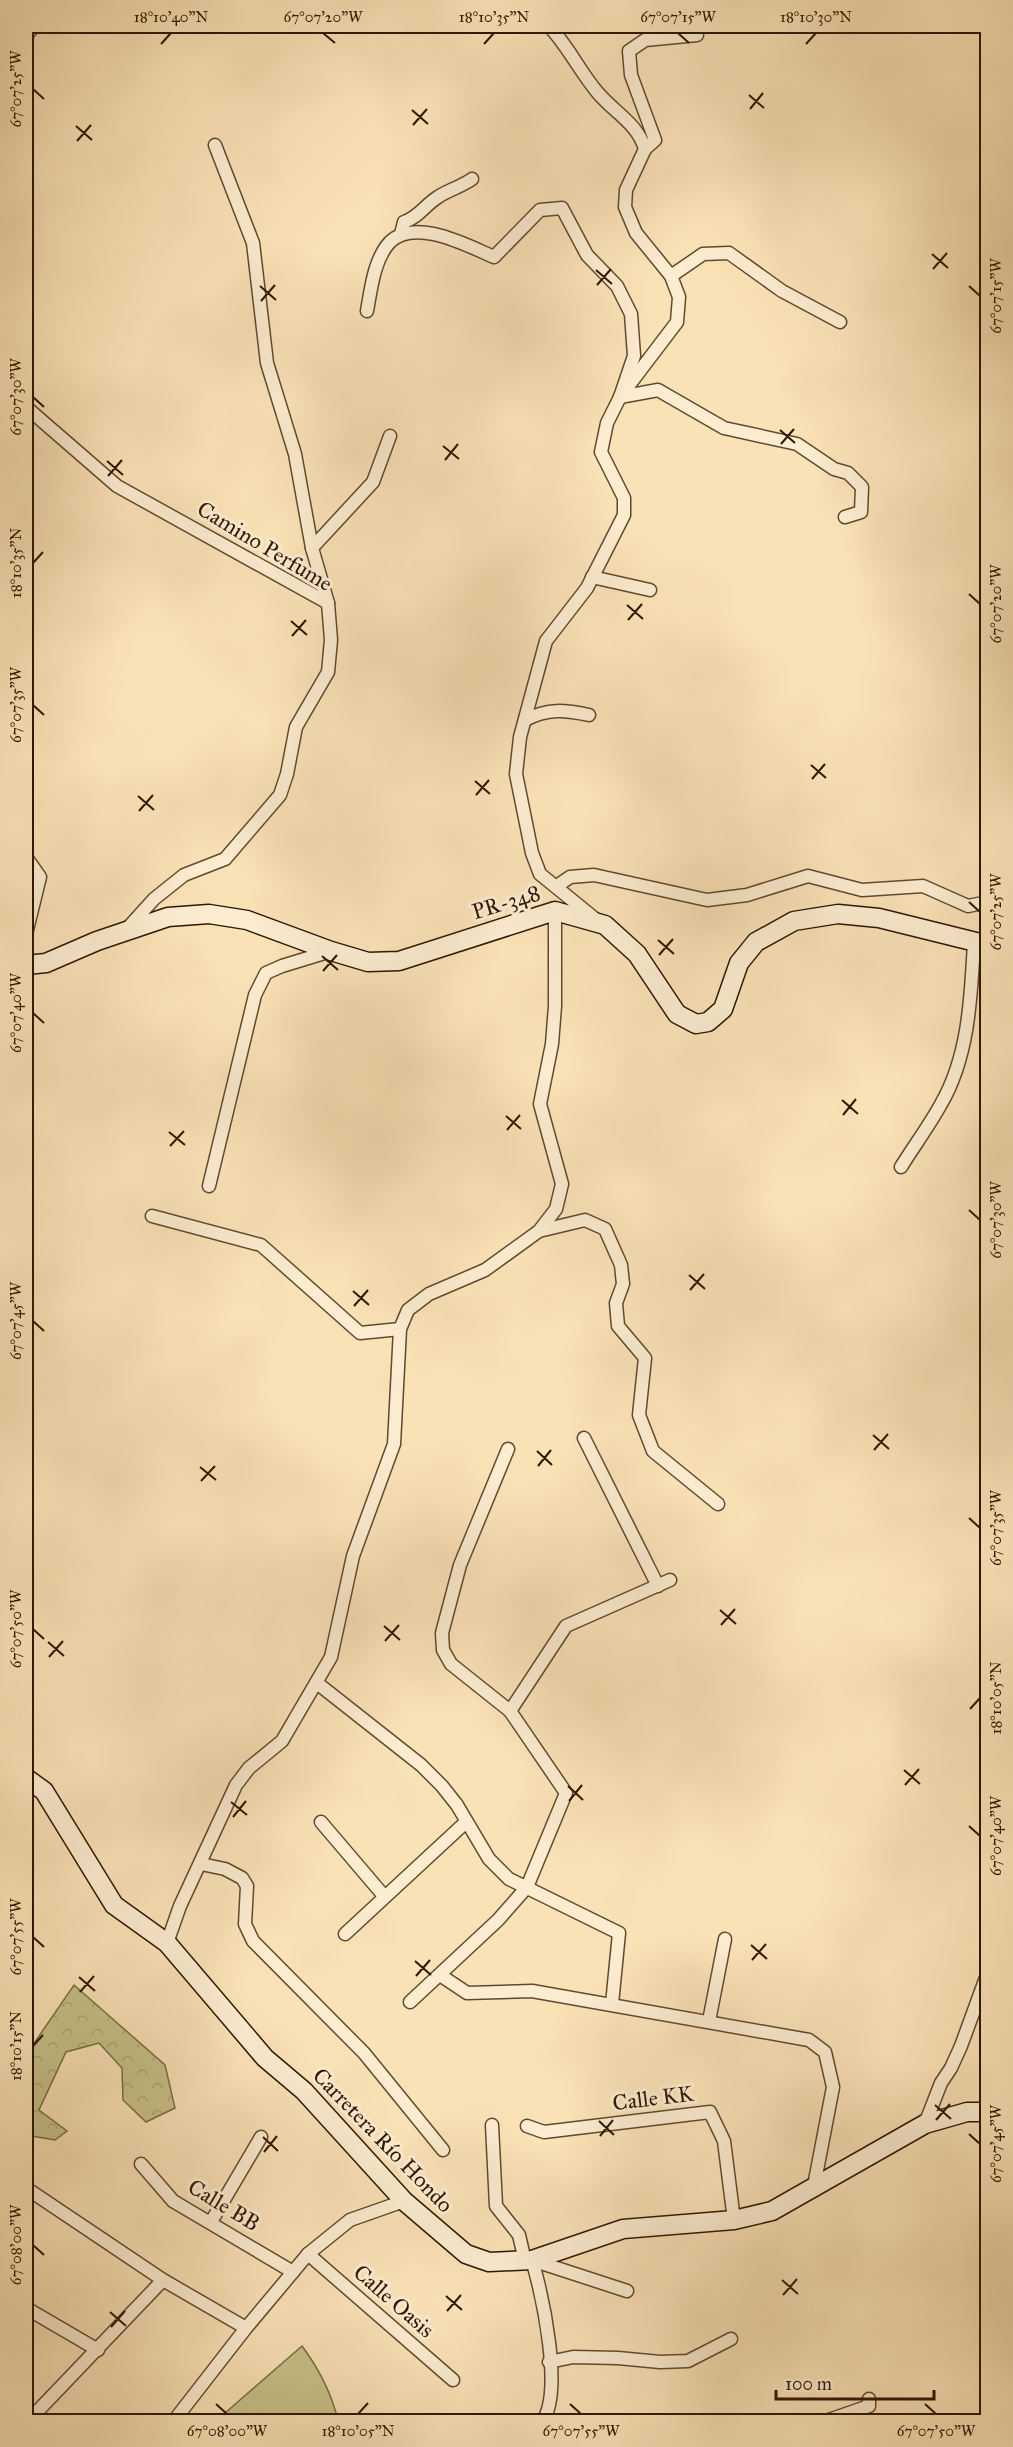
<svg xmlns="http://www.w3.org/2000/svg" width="1013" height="2447" font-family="'IM FELL Great Primer',serif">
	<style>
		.forest { fill: url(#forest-crowns); stroke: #7a6c44; stroke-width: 1.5 }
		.garden { fill: #c6c189; stroke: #7a6c44; stroke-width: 1.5 }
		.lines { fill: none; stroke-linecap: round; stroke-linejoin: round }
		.street-casing { stroke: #61492e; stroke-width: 15 }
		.secondary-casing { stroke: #2e1600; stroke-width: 21 }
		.street { stroke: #fcecd0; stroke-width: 12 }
		.secondary { stroke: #fcecd0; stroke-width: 18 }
		.ticks { fill: none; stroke: #2e1600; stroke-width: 2 }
		.labels { text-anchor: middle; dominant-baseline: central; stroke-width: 6; stroke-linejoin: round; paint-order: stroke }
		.street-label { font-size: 22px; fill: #2e1600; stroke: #fcecd0 }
		.neatline { fill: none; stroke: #2e1600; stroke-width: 2 }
		.ticks-label { font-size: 15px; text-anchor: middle; fill: #2e1600 }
	</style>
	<defs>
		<pattern id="forest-crowns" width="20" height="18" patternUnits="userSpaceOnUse" patternTransform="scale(1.5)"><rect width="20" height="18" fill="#c6c189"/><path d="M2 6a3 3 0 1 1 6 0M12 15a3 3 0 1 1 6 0" fill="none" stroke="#aaa574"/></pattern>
	</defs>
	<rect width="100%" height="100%" fill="#fae2b7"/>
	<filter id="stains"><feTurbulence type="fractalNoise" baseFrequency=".00333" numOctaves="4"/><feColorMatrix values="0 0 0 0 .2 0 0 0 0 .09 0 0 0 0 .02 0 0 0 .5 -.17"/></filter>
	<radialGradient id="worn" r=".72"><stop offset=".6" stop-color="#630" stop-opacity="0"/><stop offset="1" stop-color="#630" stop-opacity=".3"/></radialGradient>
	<path class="forest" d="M74,1985l91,80 10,43 -29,14 -23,-22 -1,-32 -23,-25 -33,9 -27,58 28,21 -12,9 -29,-5v-80z"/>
	<path class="garden" d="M302,2346c17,23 30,48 36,75h-122z"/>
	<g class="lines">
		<g class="street-casing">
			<g id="street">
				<path d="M549,26c19,20 31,46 49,67 17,20 39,30 47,56l-19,41 -1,17 11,26 35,43 8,21 -2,25 -57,75 -13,26 -6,29 23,46v17l-37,73 -41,53 -26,96 -4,37 16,79 8,21 54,44"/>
				<path d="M26,36l8,-10"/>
				<path d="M645,149l10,-9 -24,-65 -2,-24 16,-11 52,-5"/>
				<path d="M401,234l3,-12c15,-5 21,-17 34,-25 10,-7 23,-10 34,-18"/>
				<path d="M671,276l32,-22 26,-1 53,38 58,31"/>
				<path d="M367,311c4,-22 7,-52 23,-69 25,-25 78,4 104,15l46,-47 22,-2 25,47 30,31 14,28 3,42 -14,41 38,-7 66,38 73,16 37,25 14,4 14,14 -1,25 -16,5"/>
				<path d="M26,407l91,79 211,117"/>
				<path d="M312,548l61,-66 17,-46"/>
				<path d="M592,577l58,13"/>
				<path d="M525,720c23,-12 40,-10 64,-5"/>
				<path d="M26,857l14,20 -14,57"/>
				<path d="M557,886l13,-9 24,-2 113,25 40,-5 61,-19 54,14 61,-4 45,20 20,-4"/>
				<path d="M126,930l28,-31 30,-24 41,-16 55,-64 7,-21 9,-47 32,-55 3,-32 -3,-37 -16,-55 -17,-94 -28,-91 -14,-120 -38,-98"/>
				<path d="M901,1167c13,-21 28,-41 40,-63 28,-48 30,-108 33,-162"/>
				<path d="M209,1186l46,-191 11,-22 16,-7 49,-15"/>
				<path d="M152,1216l109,29 99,88 40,-4"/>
				<path d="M539,1231l46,-11 20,9 16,36 2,19 -7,19 2,23 27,32 -6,57 14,36 65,53"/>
				<path d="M584,1438l74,148"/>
				<path d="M317,1683l104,82 21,21 15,19 32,54 20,20 110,54 -7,71"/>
				<path d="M510,1711l56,-85 104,-46"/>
				<path d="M321,1822l63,74"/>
				<path d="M201,1864l24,5 17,9 5,8 -2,38 8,17 111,112 79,97"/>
				<path d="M345,1934l121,-112"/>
				<path d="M167,1943l13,-37 56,-121 13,-17 33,-27 49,-84 22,-101 41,-112 6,-115 8,-19 21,-16 56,-24 54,-39 17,-22 6,-25 -22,-80 12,-60 3,-38v-95"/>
				<path d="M440,1975l27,18 65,-2 277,49 16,12 8,35 -19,99"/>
				<path d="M410,2002l88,-82 29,-33 39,-94 -56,-82 -59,-47 -8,-14 -1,-17 18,-68 48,-116"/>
				<path d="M709,2021l16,-82"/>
				<path d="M925,2124l16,-41 10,-15 10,-22 27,-74"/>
				<path d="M492,2125l4,81 23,29 6,26"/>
				<path d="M527,2126l17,6 166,-20 14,29 10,79"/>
				<path d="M141,2164l32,37 120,71"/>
				<path d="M26,2188l137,92 83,48"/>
				<path d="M211,2222l50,-85"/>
				<path d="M308,2254l145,126"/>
				<path d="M532,2260c10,34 32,132 10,162"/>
				<path d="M532,2260l95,31"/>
				<path d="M26,2308l72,42"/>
				<path d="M549,2362l24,-5 45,1 42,4 28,-1 43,-22"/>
				<path d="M26,2417h6l131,-137"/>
				<path d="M173,2422l73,-94 62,-74 42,-34 54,-19"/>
				<path d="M823,2422l46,-16v-7"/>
			</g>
		</g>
		<g class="secondary-casing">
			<g id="secondary">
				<path d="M26,965l20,-2 51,-22 71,-24 41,-3 38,6 84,31 37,11 31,-1 156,-50 50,14 32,29 40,60 19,10 12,-2 15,-13 16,-46 17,-21 38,-21 44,-7 41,4 109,27"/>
				<path d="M26,1778l18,13 70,114 53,38 98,115 39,33 100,110 62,53 23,8 43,-2 91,-31 111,-9 38,-9 153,-87 42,-12h21"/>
			</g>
		</g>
		<use href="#street" class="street"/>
		<use href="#secondary" class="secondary"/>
	</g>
	<path class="ticks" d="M323,33l12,10M678,33l11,10M161,44l10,-11M484,44l10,-11M806,44l10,-11M33,89l11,10M749,95l15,13M750,109l13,-16M412,110l16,14M413,125l14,-16M76,126l16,14M77,141l14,-16M932,254l16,14M933,269l14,-16M596,270l16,14M597,285l14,-16M260,286l16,14M969,286l11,10M261,301l14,-16M33,397l11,10M780,430l15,13M781,444l13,-15M443,446l16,13M445,460l13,-16M107,461l16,14M108,476l14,-16M33,563l10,-11M969,594l11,10M627,605l16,14M628,620l14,-16M291,621l16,14M292,636l14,-16M33,705l11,10M811,765l15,13M812,779l13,-15M475,781l15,13M476,795l13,-15M138,796l16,14M139,811l14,-16M969,902l11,10M658,940l16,14M659,955l14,-16M322,956l16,14M323,971l14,-16M33,1013l11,10M842,1100l16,14M843,1115l13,-16M506,1116l15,13M507,1130l13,-15M169,1132l16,13M170,1146l14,-15M969,1210l11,10M689,1275l16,14M690,1290l14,-16M353,1291l16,14M354,1306l14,-16M33,1321l11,10M873,1435l16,14M874,1450l14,-16M537,1451l15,14M538,1466l13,-16M200,1467l16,13M201,1481l14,-15M969,1518l11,10M720,1610l16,14M721,1625l14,-16M384,1626l16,14M33,1629l11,10M385,1641l14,-16M48,1642l16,14M49,1657l14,-16M970,1709l10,-11M904,1770l16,14M905,1785l14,-16M568,1786l15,14M569,1801l13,-16M231,1802l16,13M233,1817l13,-16M969,1826l11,10M33,1937l11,10M751,1945l16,14M752,1960l14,-16M415,1961l16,14M416,1976l14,-16M79,1977l16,14M80,1992l14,-16M33,2046l10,-11M935,2105l16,14M936,2120l14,-16M599,2121l15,14M969,2134l11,10M600,2136l13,-16M263,2137l15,14M264,2152l13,-16M33,2245l11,10M782,2280l16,14M783,2295l14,-16M446,2296l16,14M447,2311l14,-16M110,2312l16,14M111,2327l14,-16M216,2404l11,10M570,2404l11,10M925,2404l11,10M358,2414l10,-11"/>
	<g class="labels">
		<g class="street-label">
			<text transform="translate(265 546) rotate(31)">Camino Perfume</text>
			<text transform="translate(506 902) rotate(-17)">PR-348</text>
			<text transform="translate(653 2098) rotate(-7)">Calle KK</text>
			<text transform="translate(383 2140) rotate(46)">Carretera Río Hondo</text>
			<text transform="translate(224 2205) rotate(31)">Calle BB</text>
			<text transform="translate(394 2301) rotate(41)">Calle Oasis</text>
		</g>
	</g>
	<rect width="1013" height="2447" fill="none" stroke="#fae2b7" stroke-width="66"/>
	<path d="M776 2390v9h158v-9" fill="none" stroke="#2e1600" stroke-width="3"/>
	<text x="785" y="2390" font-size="18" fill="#2e1600" stroke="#fcecd0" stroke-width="4.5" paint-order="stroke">100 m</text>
	<rect x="33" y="33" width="947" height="2381" class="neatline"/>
	<g class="ticks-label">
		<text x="171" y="22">18°10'40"N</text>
		<text x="323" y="22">67°07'20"W</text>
		<text x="494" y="22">18°10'35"N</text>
		<text x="678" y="22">67°07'15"W</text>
		<text x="816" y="22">18°10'30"N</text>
		<text transform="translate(16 89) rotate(-90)" y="5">67°07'25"W</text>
		<text transform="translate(996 296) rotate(-90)" y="5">67°07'15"W</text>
		<text transform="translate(16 397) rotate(-90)" y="5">67°07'30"W</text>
		<text transform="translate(16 563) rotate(-90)" y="5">18°10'35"N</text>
		<text transform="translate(996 604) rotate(-90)" y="5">67°07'20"W</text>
		<text transform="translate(16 705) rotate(-90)" y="5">67°07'35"W</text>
		<text transform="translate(996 912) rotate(-90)" y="5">67°07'25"W</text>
		<text transform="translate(16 1013) rotate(-90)" y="5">67°07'40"W</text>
		<text transform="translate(996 1220) rotate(-90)" y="5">67°07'30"W</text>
		<text transform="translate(16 1321) rotate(-90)" y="5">67°07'45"W</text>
		<text transform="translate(996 1528) rotate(-90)" y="5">67°07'35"W</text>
		<text transform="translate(16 1629) rotate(-90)" y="5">67°07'50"W</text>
		<text transform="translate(996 1698) rotate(-90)" y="5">18°10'05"N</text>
		<text transform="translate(996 1836) rotate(-90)" y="5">67°07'40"W</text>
		<text transform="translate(16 1937) rotate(-90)" y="5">67°07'55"W</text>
		<text transform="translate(16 2046) rotate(-90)" y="5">18°10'15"N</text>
		<text transform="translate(996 2144) rotate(-90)" y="5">67°07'45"W</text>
		<text transform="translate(16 2245) rotate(-90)" y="5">67°08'00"W</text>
		<text x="227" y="2436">67°08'00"W</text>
		<text x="358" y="2436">18°10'05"N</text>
		<text x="581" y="2436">67°07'55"W</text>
		<text x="936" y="2436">67°07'50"W</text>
	</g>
	<rect width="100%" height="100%" filter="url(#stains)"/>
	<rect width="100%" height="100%" fill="url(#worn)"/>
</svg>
